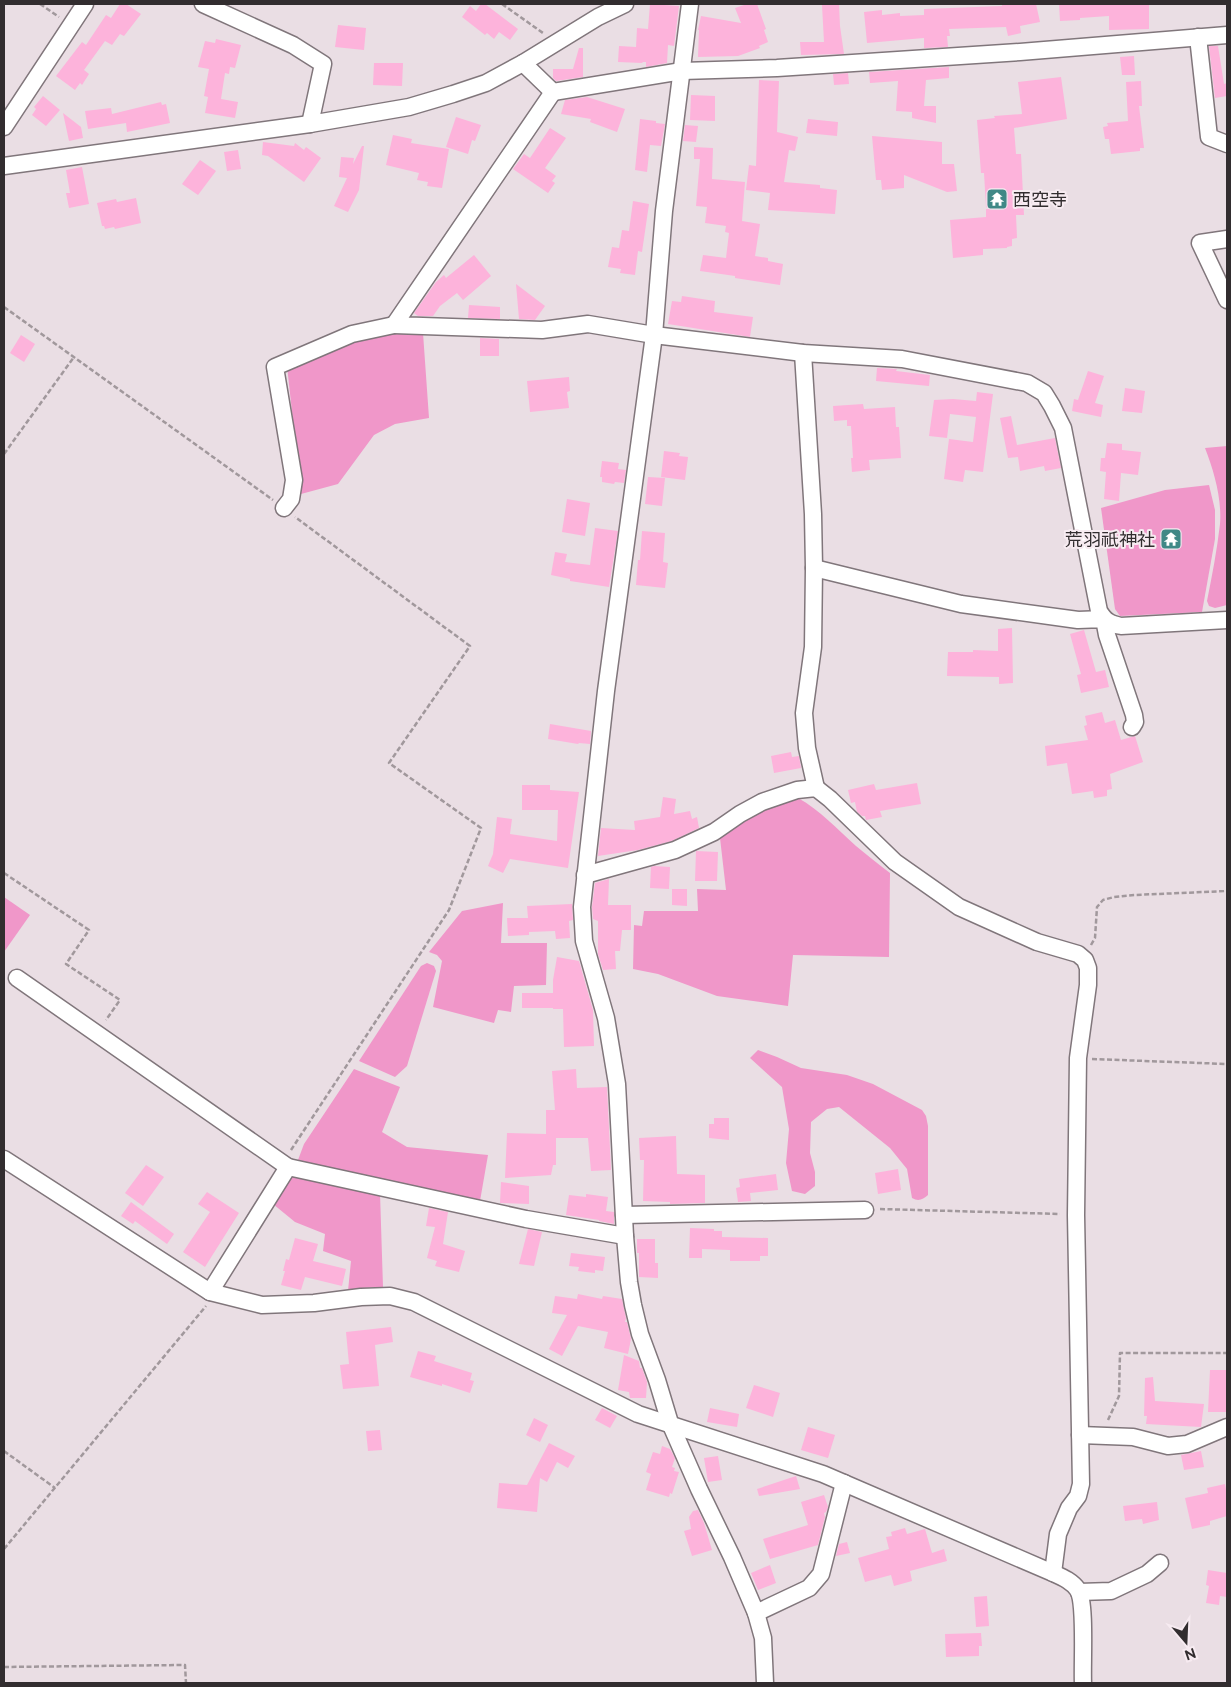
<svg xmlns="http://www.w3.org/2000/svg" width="1231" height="1687" font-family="Raleway,'Noto Sans JP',sans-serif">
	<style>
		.green { fill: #f097c9 }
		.building { fill: #fdb3db }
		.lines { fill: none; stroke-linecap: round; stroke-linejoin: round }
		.minor-casing { stroke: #80767b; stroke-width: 19 }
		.path { stroke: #a1989c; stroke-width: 2.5; stroke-dasharray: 5 2.5; stroke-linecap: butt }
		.minor { stroke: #fff; stroke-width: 16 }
		.labels { text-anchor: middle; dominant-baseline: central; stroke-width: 4; stroke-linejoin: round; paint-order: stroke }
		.poi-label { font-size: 18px; fill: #322d2f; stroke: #f7ebf1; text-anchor: start }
	</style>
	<rect width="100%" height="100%" fill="#eadee4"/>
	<g class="green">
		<path d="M423,333l6,85 -34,6 -21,11 -36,49 -37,10 -14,-128 87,-31z"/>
		<path d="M1227,446v159l-12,3 -6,-2 -2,-5c5,-25 10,-51 13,-77 2,-25 -6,-53 -15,-76z"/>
		<path d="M1209,485l6,25v29l-13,73 -82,4 -5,-7 -14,-101 64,-18z"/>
		<path d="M798,798c22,12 39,31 58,48 11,9 22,18 34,27l-1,84 -96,-2 -5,51 -71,-10 -59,-22 -25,-5 1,-44 8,1 2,-15h54l-1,-22 29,1 -6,-52 7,-8 34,-22z"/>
		<path d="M4,897l26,18 -26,37z"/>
		<path d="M503,903l-2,40h46l-1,42 -32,1 -3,26 -13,-2 -4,13 -61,-16 9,-46 -5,-6 -8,-3 33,-41z"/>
		<path d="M427,963l7,3 2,5 -29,95 -12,11 -36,-16 62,-95z"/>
		<path d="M758,1050l19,7 24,11 46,7 26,9 49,26 4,6 2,10v69c-5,4 -9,7 -16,3l-5,-29 -17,-21 -51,-41 -12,2 -16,13 -1,31 5,19v14l-10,8 -13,-3 -6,-28 3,-34 -7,-42 -32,-29z"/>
		<path d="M354,1069l46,18 -18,45 25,15 81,8 -8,46 -175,-38 -7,-3 6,-16z"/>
		<path d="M289,1176l91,17 3,94 -20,1 -15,3 3,-30 -28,-10 2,-17 -30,-12 -22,-18z"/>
	</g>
	<g class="building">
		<path d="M120,4h6l15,10 -17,22 -4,-2 -8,11 -7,-4 -21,29 5,4 -7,11 -2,-2 -5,7 -19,-14 26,-34 4,3 20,-30 5,3z"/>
		<path d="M481,4h4l33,25 -8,11 -11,-8 -5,7 -7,-6 -2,2 -23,-18 8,-11 6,5z"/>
		<path d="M650,4l29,2 -5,40 -6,-1 -1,18 -21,4v-5h-3l-1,1 -24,-1 1,-16 17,1 1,-19 11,1z"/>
		<path d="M747,4h10l9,25 -2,1 4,12 -9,4 1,2 -22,8 -40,1 1,-27h-1l3,-14 40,7 -6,-15z"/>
		<path d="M839,4l1,22 4,28 -43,1 -1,-13h24l-2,-37z"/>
		<path d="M1002,4h34l4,18 -20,4 1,7 -13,3 -2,-9 -57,2 1,7h-3l1,11 -24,1v-10l-57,5 -3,-31 18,-2v5l18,-2v3l24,-1v-6l78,-3z"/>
		<path d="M1059,4h90v25l-40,1v-14l-29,2v2l-20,1z"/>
		<path d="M338,25l28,3 -2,22 -29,-3z"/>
		<path d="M216,39l25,6 -6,23 -5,-1 -1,7 -4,-1 -4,26 17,3 -3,16 -30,-5 3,-16 -4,-1 5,-27 -11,-2 7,-26 10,2z"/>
		<path d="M1209,46h9l6,38 3,-1v13l-12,2z"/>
		<path d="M579,48h4v29l-27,4 -3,-3v-9h20z"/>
		<path d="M1134,56l1,19h-13l-2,-18z"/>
		<path d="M374,63h29l-1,23 -29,-1z"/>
		<path d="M949,67v11l-23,2 -2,26h12v17l-24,-5v-6l-16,-1 2,-30 -28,2 -1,-11z"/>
		<path d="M848,73l1,11 -15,1 -1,-11z"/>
		<path d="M1061,77l6,42 -53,9 2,26h5l3,61h-8l1,23 -5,1v7l-5,1v1l-24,1v6l-30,3 -3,-38 36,-3v-8h4l-4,-2 -2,-34h-3l-4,-53 18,-2 -1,-2 28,-2 -4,-32z"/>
		<path d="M759,80l20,1 -2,51 21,5 -3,14 -6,-1 -5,32 36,3v3l17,2 -2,24 -67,-4 2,-17 -24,-3 3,-25 7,1z"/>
		<path d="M1141,81l1,25h-3l5,42h-4v3l-29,3 -2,-15h-4l-2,-12 5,-1 -1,-3 21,-2 -2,-39z"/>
		<path d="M691,95l24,1v25l-25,-1z"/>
		<path d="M43,96l17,14 -14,16 -14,-11 4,-6 -2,-2z"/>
		<path d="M587,97l38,12 -8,23 -27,-10 1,-3 -30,-5 4,-14z"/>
		<path d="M161,102l1,3 4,-1 4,19 -43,9 -1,-9 -38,6 -3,-18 26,-3 1,6z"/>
		<path d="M63,113l18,14 2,11 -14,3z"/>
		<path d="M456,117l25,8 -6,16 -3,-1 -4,14 -22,-7z"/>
		<path d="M640,119l16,2v2l9,1 -4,22 -11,-1 -3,27 -12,-2z"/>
		<path d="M808,119l30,3 -1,14 -31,-3z"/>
		<path d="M685,125l13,1 -2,16 -13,-1z"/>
		<path d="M550,128l16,10 -21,30 11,8 -4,5 3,2 -7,10 -35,-24 11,-15 6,4z"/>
		<path d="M393,135l19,4 -1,4 38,6 -7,39 -15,-2 1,-4 -11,-2 2,-7 -33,-8z"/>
		<path d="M872,136l70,6v22h12l3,27 -10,1 -43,-17v13l-22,2 -1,-10h-5z"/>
		<path d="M263,142l31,4 1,-3 9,7 2,-3 15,11 -17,24 -36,-26 -6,-1z"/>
		<path d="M362,146h2l-5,44 -11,22 -14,-6 13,-28 -8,-1 2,-20 13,1 -1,6z"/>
		<path d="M694,147l19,1 -1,31 33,3 -3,39 18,3 -5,32 13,2v3l15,3 -3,21 -45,-7v-2l-35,-5 3,-16 23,3 3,-25 -4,-1 1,-6 -21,-3 2,-16 -11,-1 4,-47h-6z"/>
		<path d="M238,150l3,19 -14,2 -3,-19z"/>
		<path d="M200,160l16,11 -18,24 -16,-11z"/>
		<path d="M82,167l7,37 -20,4 -3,-15h4l-4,-23z"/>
		<path d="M136,198l5,25 -26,6 -1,-2 -9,2 -1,-3h-2l-5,-23 19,-4 1,3z"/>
		<path d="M633,201l16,3 -7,48 -4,-1 -3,24 -15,-2 1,-4 -13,-2 4,-20 7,1 3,-18 7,1z"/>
		<path d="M474,255l17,21 -28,24 -6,-7 -17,13 -7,10h-15l-4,-3 22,-31 8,-7 2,3z"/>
		<path d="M516,284l29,22 -10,14 -16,-1z"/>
		<path d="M682,296l33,5 -1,11 39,5 -3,20 -82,-13 4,-23 9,1z"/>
		<path d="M469,305l31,2v12l-32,-1z"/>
		<path d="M21,335l14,9 -11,18 -14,-9z"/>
		<path d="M480,338l19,1v17h-19z"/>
		<path d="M877,368l20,1 -1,2 34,4 -1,11 -53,-5z"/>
		<path d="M1088,371l16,5 -9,27 8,2 -2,12 -29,-6 2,-12 4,1z"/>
		<path d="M569,377l1,14 -3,1 2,16 -39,4 -3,-31z"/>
		<path d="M1125,388l20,3 -3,22 -20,-2z"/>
		<path d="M977,392l16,2 -10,78 -18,-2 -2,12 -19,-3 5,-40 24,3 3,-25 -26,-3 -3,24 -18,-2 5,-36 19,-1 23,2z"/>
		<path d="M863,404l1,5 31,-2 1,20h3l2,31 -32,2 1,10 -18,2 -1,-14h2l-2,-32h-4v-6l-13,1 -1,-15z"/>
		<path d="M1011,416l6,29 38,-7 6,30 -16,3 -1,-5 -24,5 -2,-14 -10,1 -8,-40z"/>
		<path d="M1107,443l15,1v6l19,2 -3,23 -17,-2 -2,28 -15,-2 2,-27 -6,-1 1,-13h4z"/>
		<path d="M664,451l16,2 -1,3 9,1 -3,23 -24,-3z"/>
		<path d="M602,461l17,2 -1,6 8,1 -2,13 -9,-1 -1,2 -12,-2v-5h-2z"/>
		<path d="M648,477l17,1 -3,28 -17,-2z"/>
		<path d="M567,499l23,4 -5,33 -23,-4z"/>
		<path d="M595,528l23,3 -9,56 -39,-6v-2l-19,-4 4,-23 12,2 -2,8 25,3z"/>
		<path d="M642,531l23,2 -2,29 5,1 -3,25 -29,-3 2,-25h2z"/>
		<path d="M1012,628l1,55 -14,1v-7l-52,-1 1,-24h25v-2l25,1v-22z"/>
		<path d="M1084,630l12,42 9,-2 4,17 -28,6 -4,-18 4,-1 -11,-40z"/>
		<path d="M1102,712l3,11 10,-3 6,20 14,-4 8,26 -33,12 2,15 -5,1v6l-13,2 -1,-7 -21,3 -5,-31 -20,3 -2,-20 43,-6 -4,-14 3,-1 -2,-9z"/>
		<path d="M550,724l41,7 -1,13 -11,-1 -1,1 -30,-5z"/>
		<path d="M791,752l1,5 7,-1 2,12 -27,5 -3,-17z"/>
		<path d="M917,783l4,21 -41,7 2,6 -16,3 -1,-4h-3l-5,-4 -2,-10 -4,1 -3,-13 26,-6 2,6z"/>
		<path d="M522,785h28v5l29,2 -11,76 -58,-9 -7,14 -15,-7 5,-12 4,-37 15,2 -2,15 47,7 1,-31h-36z"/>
		<path d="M663,797l13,2 -2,15 16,-3 2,8 5,-2 2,11 -27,13 -34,9 -40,6 3,-28 34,2 -1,-9 26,-4z"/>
		<path d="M696,851l22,1 -1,29h-22z"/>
		<path d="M654,866l16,1 -1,22 -19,-1 1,-21z"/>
		<path d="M609,879l-1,26h23v25h-9l-2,21h-5l1,18 -13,1 -5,-16v-33l-5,-2 -1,-12 3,-24z"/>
		<path d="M672,889h15v17l-15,-1z"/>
		<path d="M572,904l1,16 -4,1 1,17 -14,1 -1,-8 -26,1v3l-21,1 -1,-18h21l-1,-12z"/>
		<path d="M557,957l22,4 14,49 1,36 -30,1 -1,-38h-10v-1h-31v-15h31v-13z"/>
		<path d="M576,1069l1,19 30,-1 4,83 -20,1 -3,-33h-32v27h-3l-2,10 -46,3 2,-45 39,1v-24h9l-3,-39z"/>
		<path d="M714,1118h15v22l-20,-2v-14h5z"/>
		<path d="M676,1136l1,38 28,1v28l-35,1v-2l-27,-1 1,-41h-4l-1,-22z"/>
		<path d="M146,1165l18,12 -21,29 -18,-13z"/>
		<path d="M898,1169l3,21 -23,4 -3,-21z"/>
		<path d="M776,1174l2,16 -28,3 1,8 -13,1 -2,-14 4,-1 -1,-8z"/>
		<path d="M501,1182l28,4v18l-29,-1z"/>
		<path d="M207,1192l32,21 -34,54 -22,-15 27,-40 -12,-8z"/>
		<path d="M586,1194l22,3 -2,14 8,1v12l-15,-3v-1l-33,-5 3,-20 17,2z"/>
		<path d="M131,1202l43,32 -7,10 -32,-23 -2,3 -12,-8z"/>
		<path d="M429,1208l19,4 -5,32 22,7 -6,21 -24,-6 2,-5 -10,-3 8,-31 -9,-1z"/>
		<path d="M690,1228l24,1v2h8v6l46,1v18h-8v5h-30v-11l-28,-1v9h-13z"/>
		<path d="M528,1229l14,3 -8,34 -15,-2z"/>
		<path d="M295,1238l23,6 -5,17 33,8 -4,17 -37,-9 -4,13 -20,-5 4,-14h-2l3,-12 3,1z"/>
		<path d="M637,1239h18v24h3v15l-19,-1v-24h-2z"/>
		<path d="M571,1253l34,4 -2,14 -8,-1v3l-17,-2 1,-4 -10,-1z"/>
		<path d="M578,1294l24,5 1,-3 19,3 4,19 -1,4h2l4,17 -3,15 -24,-6 4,-16 -30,-6 -16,30 -13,-7 18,-34 -15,-2 3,-17 22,3z"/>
		<path d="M391,1327l2,15 -18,3 4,41 -36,3 -3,-24 9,-1 -3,-32z"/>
		<path d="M418,1351l18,5 -2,5 38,12 -2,7 4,1 -4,12 -28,-9v2l-32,-9z"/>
		<path d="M624,1355l15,6 1,7h2l5,14 -1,16h-16l-1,-6 -11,-2z"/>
		<path d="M1210,1370h17v42h-19z"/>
		<path d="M1153,1377l2,24 49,3 -3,23 -55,-3 1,-8h-3l1,-38z"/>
		<path d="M754,1385l26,8 -7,24 -27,-9z"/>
		<path d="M602,1408l15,8 -7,12 -15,-8z"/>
		<path d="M710,1408l29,6 -2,13 -30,-5z"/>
		<path d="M534,1418l14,7 -8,17 -14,-7z"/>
		<path d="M808,1427l27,8 -7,23 -27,-8z"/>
		<path d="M380,1430l2,20 -14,1 -2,-20z"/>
		<path d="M549,1443l26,13 -7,12 -11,-6 -10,20 -7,-4 -3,34 -40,-4 2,-25 28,2z"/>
		<path d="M662,1446l8,3 5,9 -3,9 3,1 -1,3 5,1 -7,22 -2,-1 -1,4 -23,-7 5,-16 -5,-2 7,-20 7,2z"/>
		<path d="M1201,1451l3,16 -20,3 -3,-15z"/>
		<path d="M718,1456l4,24 -14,2 -4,-24z"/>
		<path d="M796,1476l4,13 -41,7 -2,-7z"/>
		<path d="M1225,1484l2,11v21l-17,5v4l-18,4 -7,-31 23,-5 -1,-5z"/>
		<path d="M824,1495l4,12 -2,5 -2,1 1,4 -7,28 -48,14 -7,-20 45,-14 -7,-23z"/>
		<path d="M1157,1502l2,18 -16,4 -1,-5 -17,2 -2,-15z"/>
		<path d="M698,1510l6,13 8,27 -20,6 -8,-25 7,-2 -2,-12 4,-6z"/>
		<path d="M905,1528l2,6 18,-5 7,24 12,-4 3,12 -37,10 2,10 -18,5 -3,-11 -26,7 -7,-24 31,-9 -3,-12 6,-1 -1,-4z"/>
		<path d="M847,1542l3,11 -14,3 3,-12z"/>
		<path d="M770,1565l6,18 -18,7 -7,-17z"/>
		<path d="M1208,1570l19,3v24l-7,-1 -1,9 -13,-2 3,-17 -3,-1z"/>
		<path d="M987,1596l2,30 -13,1 -2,-30z"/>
		<path d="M981,1633l1,13h-3v10l-33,1 -1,-23z"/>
	</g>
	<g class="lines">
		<g class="minor-casing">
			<g id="minor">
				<path d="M203,4l90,41 30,19 -13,60"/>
				<path d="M690,4l-26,207 -10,124 -48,356 -24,216 2,34 22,77 11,66 8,152 4,46 4,23 7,29 17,46 13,43 29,66 33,68 24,56 7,25 2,45"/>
				<path d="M1198,37l11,100 18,7"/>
				<path d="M523,63l30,29 129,-21 95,-3 243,-16 207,-17"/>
				<path d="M553,92l-159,233 148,5 46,-6 66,11 149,18 99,6 125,24 17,10 8,13 11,22 36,183c6,10 11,13 22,15l106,-6"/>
				<path d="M4,127l81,-123"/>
				<path d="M4,166l306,-42 99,-17 44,-13 33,-11 37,-20 75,-46 27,-13"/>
				<path d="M1227,239l-27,4 27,57"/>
				<path d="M803,353l10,161 1,54 -1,79 -9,66 3,35 9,40"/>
				<path d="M284,508l7,-9 3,-19 -19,-113 77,-33 42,-9"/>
				<path d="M814,568l147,36 117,16 26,-1 3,16 27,80 1,7 -3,5"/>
				<path d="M585,875l90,-25 39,-18 26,-18 22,-12 35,-12 19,-2 14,11 65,63 64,45 78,35 41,12 7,6 3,8v17l-10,73 -2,157 5,269 -3,12 -9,12 -11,26 -5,39"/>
				<path d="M17,978l271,189"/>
				<path d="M4,1159l206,133 52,13 52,-2 47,-6 29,-1 24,6 224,112 185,60 230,99c9,4 19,8 25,17 8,13 4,75 5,93"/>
				<path d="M624,1215l241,-5"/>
				<path d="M210,1292l78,-125 238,52 99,17"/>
				<path d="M1080,1435l53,2 35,9 19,-2 40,-17"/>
				<path d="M1079,1592l32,-1 36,-17 13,-11"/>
				<path d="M756,1613l53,-25 12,-14 23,-91"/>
			</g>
		</g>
		<g class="path">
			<path d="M40,4l19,13"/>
			<path d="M502,4l41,29"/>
			<path d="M4,307l269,193"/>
			<path d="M4,454l70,-97"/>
			<path d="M4,873l85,57 -23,34 54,36 -14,20"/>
			<path d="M1091,945l4,-7 2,-31 6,-7 11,-3 20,-2 93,-4"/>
			<path d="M1092,1059l135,5"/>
			<path d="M291,1150l158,-240 32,-82 -92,-65 81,-117 -175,-129"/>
			<path d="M880,1209l180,5"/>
			<path d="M1108,1420l11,-24 1,-43h107"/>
			<path d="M4,1451l51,37"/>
			<path d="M4,1549l202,-243"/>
			<path d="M4,1667l181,-2 1,18"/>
		</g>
		<use href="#minor" class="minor"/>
	</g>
	<defs>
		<g id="temple-square" transform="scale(1.125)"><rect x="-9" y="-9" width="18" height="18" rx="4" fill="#408886" stroke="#f7ebf1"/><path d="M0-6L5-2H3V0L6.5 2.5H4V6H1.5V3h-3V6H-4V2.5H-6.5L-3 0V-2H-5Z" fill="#fff"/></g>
	</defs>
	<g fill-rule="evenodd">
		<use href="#temple-square" x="997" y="199"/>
		<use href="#temple-square" x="1171" y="539"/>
	</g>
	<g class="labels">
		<g class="poi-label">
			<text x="1013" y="199">西空寺</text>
			<text x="1155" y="539" text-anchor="end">荒羽祇神社</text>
		</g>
	</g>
	<rect width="1231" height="1687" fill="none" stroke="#322d2f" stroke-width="10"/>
	<g transform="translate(1186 1642) rotate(161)" stroke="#f7ebf1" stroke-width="4" paint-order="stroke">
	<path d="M0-4L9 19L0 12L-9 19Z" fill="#322d2f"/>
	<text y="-8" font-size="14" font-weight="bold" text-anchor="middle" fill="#322d2f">N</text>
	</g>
</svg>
